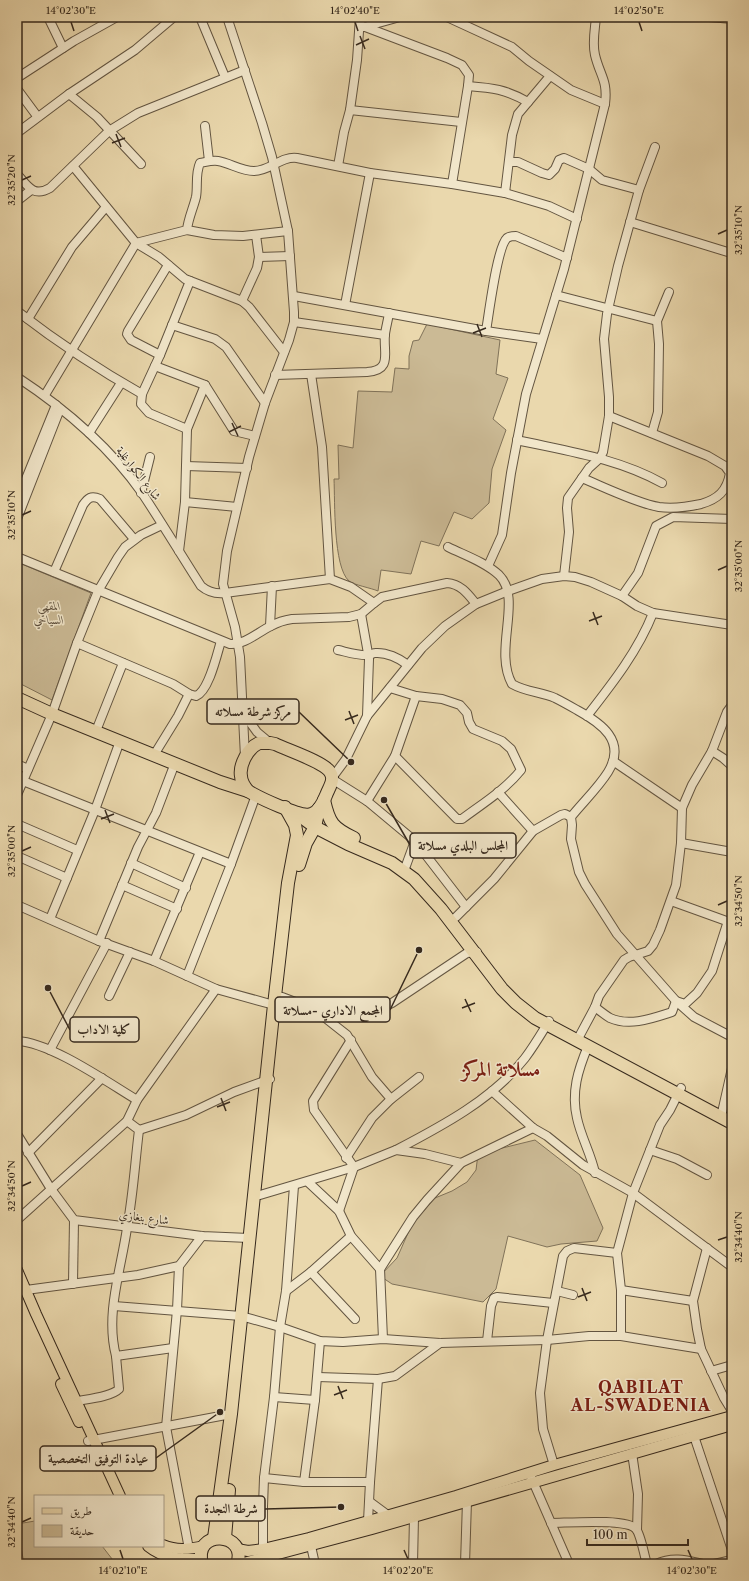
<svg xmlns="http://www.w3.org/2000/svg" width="749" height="1581" font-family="'Libre Caslon Text',Amiri,serif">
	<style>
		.green { fill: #cbba95; stroke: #807259 }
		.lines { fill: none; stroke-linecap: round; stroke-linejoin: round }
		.minor-casing { stroke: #635541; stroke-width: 10 }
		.major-casing { stroke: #36291d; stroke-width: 12 }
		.highway-casing { stroke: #36291d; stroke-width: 14 }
		.minor { stroke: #f1e6ca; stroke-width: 8 }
		.major { stroke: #ead8ad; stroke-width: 10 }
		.highway { stroke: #ead8ad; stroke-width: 12 }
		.ticks { fill: none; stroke: #36291d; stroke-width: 1.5 }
		.labels { text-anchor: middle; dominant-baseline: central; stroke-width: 3; stroke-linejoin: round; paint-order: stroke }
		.street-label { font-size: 12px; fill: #36291d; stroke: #f1e6ca }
		.park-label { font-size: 12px; font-style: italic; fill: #5b4d3b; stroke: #f1e6ca }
		.district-label { font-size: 16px; font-weight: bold; letter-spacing: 1px; fill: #7a1f14; stroke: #f1e6ca }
		.town-label { font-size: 20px; font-weight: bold; fill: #7a1f14; stroke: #f1e6ca }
		.leader { fill: none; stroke: #36291d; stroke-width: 1.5 }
		.callout-dot { fill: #36291d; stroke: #f1e6ca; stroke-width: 1.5 }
		.callout { fill: #f1e6ca; stroke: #36291d; stroke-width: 1.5 }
		.callout-label { font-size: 13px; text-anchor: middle; font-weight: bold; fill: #36291d }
		.neatline { fill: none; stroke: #36291d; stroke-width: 1.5 }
		.ticks-label { font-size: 10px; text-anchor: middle; fill: #36291d }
	</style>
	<rect width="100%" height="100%" fill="#ead8ad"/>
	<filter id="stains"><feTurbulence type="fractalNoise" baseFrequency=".005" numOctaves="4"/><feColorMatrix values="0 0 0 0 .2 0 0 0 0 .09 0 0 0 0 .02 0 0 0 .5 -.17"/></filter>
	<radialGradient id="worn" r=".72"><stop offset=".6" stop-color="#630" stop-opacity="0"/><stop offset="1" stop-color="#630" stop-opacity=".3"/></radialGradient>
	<g class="green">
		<path d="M427,324l73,16 -4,34 12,4 -15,41 13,11 -14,39 -3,34 -17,16 -18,-7 -15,34 -18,-5 -10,33 -30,-4 -3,21c-7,-3 -24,-6 -29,-10 -16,-14 -14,-80 -15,-102h5l-1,-34 15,3 5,-57 34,1 3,-24 14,1v-13l4,-15 6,-1z"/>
		<path d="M17,562l74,31 -39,107 -35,-18z"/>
		<path d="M535,1140l45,35 23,53 -6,13 -36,3 -14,3 -39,-11 -12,53 -13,13 -91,-18 -12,-8 17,-18 15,-34 23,-26 17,-7 15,-9 9,-12 2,-16z"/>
		<path d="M35,1521v25h67l14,18h-92l-7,-40z"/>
	</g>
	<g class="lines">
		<g class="minor-casing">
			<g id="minor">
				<path d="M48,17l15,31"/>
				<path d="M200,17l25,60"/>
				<path d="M227,17l35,106 10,34 16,74 6,81v10l-5,18 -24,63 -16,54 -22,94 -4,33 12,43 5,30 5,100"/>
				<path d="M447,17l65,30 17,14 42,29 34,14"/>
				<path d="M709,17l23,2"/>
				<path d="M360,25l87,33 15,7 7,10 -1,11 -16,98"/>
				<path d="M364,27l36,-10"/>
				<path d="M17,78l57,-37 43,-24"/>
				<path d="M468,86c25,2 37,3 60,16"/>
				<path d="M17,89l20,27"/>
				<path d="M69,94l28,23 44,47"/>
				<path d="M350,110l7,-50 3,-43"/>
				<path d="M205,126l4,35"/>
				<path d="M17,133l52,-39 66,-44 39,-33"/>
				<path d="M509,162h9l24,11 7,2 6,-6 4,-9 5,-2 25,11 13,11 37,10"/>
				<path d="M73,166l63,77 23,14 26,22 57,22 7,6 35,45"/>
				<path d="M338,166l6,-34 6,-22 111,12"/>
				<path d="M17,174c10,11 16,24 33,14l59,-57 29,-18 107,-43"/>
				<path d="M505,193l7,-58 6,-21 32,-38"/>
				<path d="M17,201l14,-11"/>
				<path d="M630,222l101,31"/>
				<path d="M187,230l27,5 29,1 45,-5"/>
				<path d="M259,257l31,-1"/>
				<path d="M556,295l101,26"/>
				<path d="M294,296l192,35 56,8"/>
				<path d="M242,301l15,-33 2,-11 -3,-22"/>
				<path d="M345,305l25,-132"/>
				<path d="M17,311c39,30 82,59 125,83"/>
				<path d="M28,319l44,-72 34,-40"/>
				<path d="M294,322l91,13"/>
				<path d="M172,325l43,14 11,8 39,56"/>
				<path d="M486,331c3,-17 11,-84 21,-93 3,-2 6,-2 9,-2l51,22"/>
				<path d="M160,355l-29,-15 -4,-6 1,-3 40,-66"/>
				<path d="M155,366l50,19 29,46 21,5"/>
				<path d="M311,374l11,73 8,132"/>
				<path d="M275,375l92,-3c26,-2 16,-19 18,-38 1,-7 3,-14 4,-21"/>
				<path d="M17,377c47,31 92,69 125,116 20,30 39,62 59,93 7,6 15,8 24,7l105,-14 21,8 23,16 8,-6 65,-14c14,1 21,11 29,21"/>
				<path d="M45,395l91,-152 51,-13c1,-11 6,-21 9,-33 2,-11 -1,-23 4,-34 6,-1 12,-3 18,-2 12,2 23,10 36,10 16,0 27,-15 43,-13l73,15 82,11 53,9 44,13 28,13"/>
				<path d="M187,429l-38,-16 -8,-9 1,-10 18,-39 30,-74"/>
				<path d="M89,433l32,-50"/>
				<path d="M652,433l6,-21 1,-68 -2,-23 12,-29"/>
				<path d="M517,440c49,11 100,18 145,43"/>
				<path d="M186,466l61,2"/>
				<path d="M582,478c22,9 54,25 77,29 14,2 28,0 42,-3 17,-5 26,-13 29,-31l-5,-7 -17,-10 -99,-40"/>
				<path d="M141,493l9,-36"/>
				<path d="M17,501l39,-96"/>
				<path d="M185,502l52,5"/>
				<path d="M17,519l43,-110"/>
				<path d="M448,547c16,8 37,15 51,28 24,24 -6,75 13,109 14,8 29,8 43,14 8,4 15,8 22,12 24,13 50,31 31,62 -10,16 -25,30 -37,45l1,8 -1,14 8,33 6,12 32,50 59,67 18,16 38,20"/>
				<path d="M179,551l6,-49 2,-73 18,-44"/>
				<path d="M17,557l213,87c15,1 28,-12 41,-18 7,-4 14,-6 21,-7l57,-2 12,-3 13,-11"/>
				<path d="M488,566l14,-31 9,-62 15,-79 38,-125 41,-165c3,-24 -5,-28 -10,-49 -3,-12 0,-26 1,-38"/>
				<path d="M54,572l29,-67c5,-7 8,-10 17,-6l34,40"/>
				<path d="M564,576l5,-44 -2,-24 1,-10 21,-30 11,-10 3,-6 6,-36v-19l-5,-58 3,-25 11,-48 21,-76 16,-43"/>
				<path d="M622,596l16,-23 18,-47 17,-9 59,2"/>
				<path d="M361,614l8,45 -2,57"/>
				<path d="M270,626l2,-40"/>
				<path d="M77,643l96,41 16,10 7,2c13,-5 21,-42 25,-55"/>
				<path d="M338,650c9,2 21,6 31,5 3,0 3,-2 6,-2 11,-1 24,5 33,12"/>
				<path d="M390,688l26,8 26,3 18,6 7,8 2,9 4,7 29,12 9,8 10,21c-16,20 -39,34 -59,49h-5l-62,-63"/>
				<path d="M244,714l13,18 12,10"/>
				<path d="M587,716c25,-32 51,-65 66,-103"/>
				<path d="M96,731l27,-68"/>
				<path d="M712,751l11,7 9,8"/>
				<path d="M154,755l24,-39 11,-22"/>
				<path d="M613,761l69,47"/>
				<path d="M17,764l11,5"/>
				<path d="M332,778l14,-19 21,-43 55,-68 23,-22 31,-22 32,-13 34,-12 22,-3 11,1 16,5 31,14 15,10 16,7 79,12"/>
				<path d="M332,779l35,22 48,40 51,66"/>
				<path d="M23,781l208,83"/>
				<path d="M498,792l35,39"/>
				<path d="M17,795l35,-81 25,-71 21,-52 20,-34 7,-10 16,-12 21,-10"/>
				<path d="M367,801l28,-45 21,-60"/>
				<path d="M17,824l60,26"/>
				<path d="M681,843l51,9"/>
				<path d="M17,856l50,22"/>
				<path d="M131,863l55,25"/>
				<path d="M404,871l11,-30"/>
				<path d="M122,885l55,24"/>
				<path d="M671,901l61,22"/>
				<path d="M17,905l82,36 55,20 62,28 58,16"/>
				<path d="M456,917l38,-38 39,-48 28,-16 4,-1 6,3"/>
				<path d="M50,919l45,-109 25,-69"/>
				<path d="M99,941l39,-94 18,-34 19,-50"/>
				<path d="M154,961l46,-109"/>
				<path d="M187,976l44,-112 25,-69"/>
				<path d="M109,996l21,-44"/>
				<path d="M282,997l32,12 53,3 9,-1 16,-8 75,-50 10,-1"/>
				<path d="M595,1007c5,4 10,8 15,11 20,9 43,0 62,-6l4,-11 9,3 12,-11 15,-22 16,-50"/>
				<path d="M314,1009l33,26 25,42 19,22"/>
				<path d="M580,1035l15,-28 4,-11 25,-36 5,-3 19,-6 5,-6 7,-15 16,-45 5,-42 1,-35 10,-23 20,-34 15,-39 5,-7"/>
				<path d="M17,1041c33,1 90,41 120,59"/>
				<path d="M588,1046c-10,24 -17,46 -11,72 4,19 14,36 18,55"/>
				<path d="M50,1050l57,-107"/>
				<path d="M492,1091l41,37 14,8 36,29 50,28 99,74"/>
				<path d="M721,1117l11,-49"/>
				<path d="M127,1121l12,9c-4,33 -6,66 -12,98 -6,42 -22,86 -11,128l57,-8"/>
				<path d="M139,1130l47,-15 48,-23 36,-13"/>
				<path d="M17,1134l34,55 23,31 128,16 47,2"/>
				<path d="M396,1150c46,-24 97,-51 129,-92 9,-12 16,-24 24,-37"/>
				<path d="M650,1150l27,9 30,16"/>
				<path d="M28,1153l74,-75"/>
				<path d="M346,1158l26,-40 19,-19 28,-22"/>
				<path d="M308,1182l31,29 12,25 29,33"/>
				<path d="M260,1195l94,-28 42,-17 29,4 36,9 72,-35"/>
				<path d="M339,1211l15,-44 -40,-57 -1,-9 38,-61"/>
				<path d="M17,1220l110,-99 10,-21 79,-111"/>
				<path d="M707,1248l-14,53 4,28 4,20 23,49 8,13"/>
				<path d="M179,1266l-2,44 -11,117 23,122"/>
				<path d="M311,1272l44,47"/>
				<path d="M73,1284l1,-64"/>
				<path d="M26,1290l112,-15 41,-9 23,-30"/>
				<path d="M621,1290l72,11"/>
				<path d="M286,1291l25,-19 40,-36"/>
				<path d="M557,1291l16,4"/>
				<path d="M114,1306l127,10 39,11 40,14 23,1 40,-3 57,4 107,-3 42,-4h32l80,13"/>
				<path d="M621,1336v-46l-4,-37 16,-60 27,-68 10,-15 11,-22"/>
				<path d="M383,1339l-3,-70 33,-52 14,-17 34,-37"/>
				<path d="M487,1341l4,-35 3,-8 3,-1 56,6"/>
				<path d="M711,1371l21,-6"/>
				<path d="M318,1377l60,2 17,-3 45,-33"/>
				<path d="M274,1397l41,3"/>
				<path d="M77,1401c11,-2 34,-4 42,-12l-3,-33"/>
				<path d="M694,1436l38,114"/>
				<path d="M88,1441l143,-27"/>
				<path d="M632,1453l6,41 -1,36"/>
				<path d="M554,1465l-11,-36 -3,-36 7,-53 16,-84 4,-5 7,-3 43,5"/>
				<path d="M531,1477l38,87"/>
				<path d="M264,1478l40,4h66"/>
				<path d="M304,1482l11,-82 5,-59"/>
				<path d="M370,1502l19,14"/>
				<path d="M368,1521l2,-39 8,-103"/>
				<path d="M551,1523c16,0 76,-5 85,6 5,6 8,26 11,35"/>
				<path d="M311,1546l4,18"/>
				<path d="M263,1549v-43l1,-28 10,-81 6,-70 6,-36 8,-105"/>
				<path d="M413,1564l1,-47"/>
				<path d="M465,1564l2,-63"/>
				<path d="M656,1564c17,-8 30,-4 47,0"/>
				<path d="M714,1564l18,-4"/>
			</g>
		</g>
		<g class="major-casing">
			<g id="major">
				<path d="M17,1270l19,44 84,182"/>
				<path d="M61,1384l18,38"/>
				<path d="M163,1545c14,6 27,4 41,1"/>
				<path d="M148,1546c16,13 33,13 52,13"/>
				<path d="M237,1549l11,2 15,-2 46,-11 147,-42 98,-31 178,-49"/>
				<path d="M240,1564l132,-35 360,-104"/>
			</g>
		</g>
		<g class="highway-casing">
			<g id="highway">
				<path d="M17,698l35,16 168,68 28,9"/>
				<path d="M259,743h11l5,1c12,6 49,18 55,28 5,7 0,14 -3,21 -3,7 -7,19 -16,21 -10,4 -53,-17 -63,-23 -4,-5 -7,-9 -7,-15 -2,-11 7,-28 18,-33z"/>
				<path d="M324,800c5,23 9,28 30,38"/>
				<path d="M296,813l19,14 33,17 44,19 22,16 27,30 61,80 14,14 19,15 197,105"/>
				<path d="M299,865l7,-22 9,-16 4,-19"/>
				<path d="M214,1538l17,-124 43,-409 14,-122 9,-48 -2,-10 -10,-18"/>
				<path d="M225,1538l4,-48"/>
				<path d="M202,1564c-10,-36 47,-32 35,0"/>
			</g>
		</g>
		<use href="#minor" class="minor"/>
		<use href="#major" class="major"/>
		<use href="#highway" class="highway"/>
	</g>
	<path class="ticks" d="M71,22l3,9M355,22l3,9M639,22l3,9M360,36l5,13M356,45l13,-6M116,134l5,13M112,143l13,-5M22,180l9,-4M718,234l9,-4M477,324l5,13M473,333l13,-5M232,423l6,13M229,432l12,-6M22,515l9,-4M718,570l9,-4M593,612l5,13M589,621l13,-5M349,711l5,13M345,720l13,-5M105,810l5,13M101,819l13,-5M22,851l9,-4M718,905l9,-4M465,999l6,13M462,1008l13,-5M221,1098l5,13M217,1107l13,-5M22,1186l9,-4M718,1240l9,-3M582,1288l5,13M578,1297l13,-5M338,1386l5,13M334,1395l13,-5M22,1522l9,-4M120,1550l3,9M404,1550l4,9M688,1550l4,9"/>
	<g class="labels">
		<g class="street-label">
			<text transform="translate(139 473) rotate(52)">شارع الكوارغلية</text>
			<text transform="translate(144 1217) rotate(7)">شارع بنغازي</text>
		</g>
		<g class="park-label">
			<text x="49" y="605">المقهي<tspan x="49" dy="14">السياحي</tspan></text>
		</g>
		<g class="district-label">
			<text x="641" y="1387">QABILAT<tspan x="641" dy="18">AL-SWADENIA</tspan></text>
		</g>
		<g class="town-label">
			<text x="501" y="1069">مسلاتة المركز</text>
		</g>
	</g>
	<path class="leader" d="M351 762L299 712M384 800L410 845M419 950L390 1010M48 988L70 1030M220 1412L156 1458M341 1507L265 1509"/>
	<g class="callout-dot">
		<circle cx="351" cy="762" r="4"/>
		<circle cx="384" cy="800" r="4"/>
		<circle cx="419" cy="950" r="4"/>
		<circle cx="48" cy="988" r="4"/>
		<circle cx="220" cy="1412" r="4"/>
		<circle cx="341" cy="1507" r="4"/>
	</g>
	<g class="callout">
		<rect x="207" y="699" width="92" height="25" rx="4"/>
		<rect x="410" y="833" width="106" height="25" rx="4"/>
		<rect x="275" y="997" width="115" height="25" rx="4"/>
		<rect x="70" y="1017" width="69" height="25" rx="4"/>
		<rect x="40" y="1446" width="116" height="25" rx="4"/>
		<rect x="196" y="1496" width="69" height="25" rx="4"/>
	</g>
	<g class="callout-label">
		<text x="253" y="716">مركز شرطة مسلاته</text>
		<text x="463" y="850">المجلس البلدي مسلاتة</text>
		<text x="333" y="1015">المجمع الاداري -مسلاتة</text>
		<text x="104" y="1034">كلية الاداب</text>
		<text x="98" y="1463">عيادة التوفيق التخصصية</text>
		<text x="231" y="1513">شرطة النجدة</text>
	</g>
	<rect width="749" height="1581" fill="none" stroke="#ead8ad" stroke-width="44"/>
	<rect x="34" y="1495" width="130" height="52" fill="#f1e6ca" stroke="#a69a85"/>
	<rect x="42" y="1508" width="20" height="6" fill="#ead8ad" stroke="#a69a85"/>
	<text x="70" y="1515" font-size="12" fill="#36291d">طريق</text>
	<rect x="42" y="1525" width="20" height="12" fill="#cbba95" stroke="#a69a85"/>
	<text x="70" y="1535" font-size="12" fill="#36291d">حديقة</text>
	<path d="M587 1539v6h101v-6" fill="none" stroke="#36291d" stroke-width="2"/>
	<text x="593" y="1539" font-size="12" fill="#36291d" stroke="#f1e6ca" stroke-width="3" paint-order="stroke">100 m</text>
	<rect x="22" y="22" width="705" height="1537" class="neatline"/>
	<g class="ticks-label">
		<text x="71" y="14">14°02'30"E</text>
		<text x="355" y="14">14°02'40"E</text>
		<text x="639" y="14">14°02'50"E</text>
		<text transform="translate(11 180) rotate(-90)" y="4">32°35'20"N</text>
		<text transform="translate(738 230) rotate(-90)" y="4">32°35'10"N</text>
		<text transform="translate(11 515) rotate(-90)" y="4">32°35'10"N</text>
		<text transform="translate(738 566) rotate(-90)" y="4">32°35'00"N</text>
		<text transform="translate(11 851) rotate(-90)" y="4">32°35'00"N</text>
		<text transform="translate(738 901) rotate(-90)" y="4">32°34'50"N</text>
		<text transform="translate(11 1186) rotate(-90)" y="4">32°34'50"N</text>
		<text transform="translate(738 1237) rotate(-90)" y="4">32°34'40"N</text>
		<text transform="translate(11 1522) rotate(-90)" y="4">32°34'40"N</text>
		<text x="123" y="1574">14°02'10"E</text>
		<text x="408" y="1574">14°02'20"E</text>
		<text x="692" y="1574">14°02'30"E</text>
	</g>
	<rect width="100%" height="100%" filter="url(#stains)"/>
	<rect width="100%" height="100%" fill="url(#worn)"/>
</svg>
